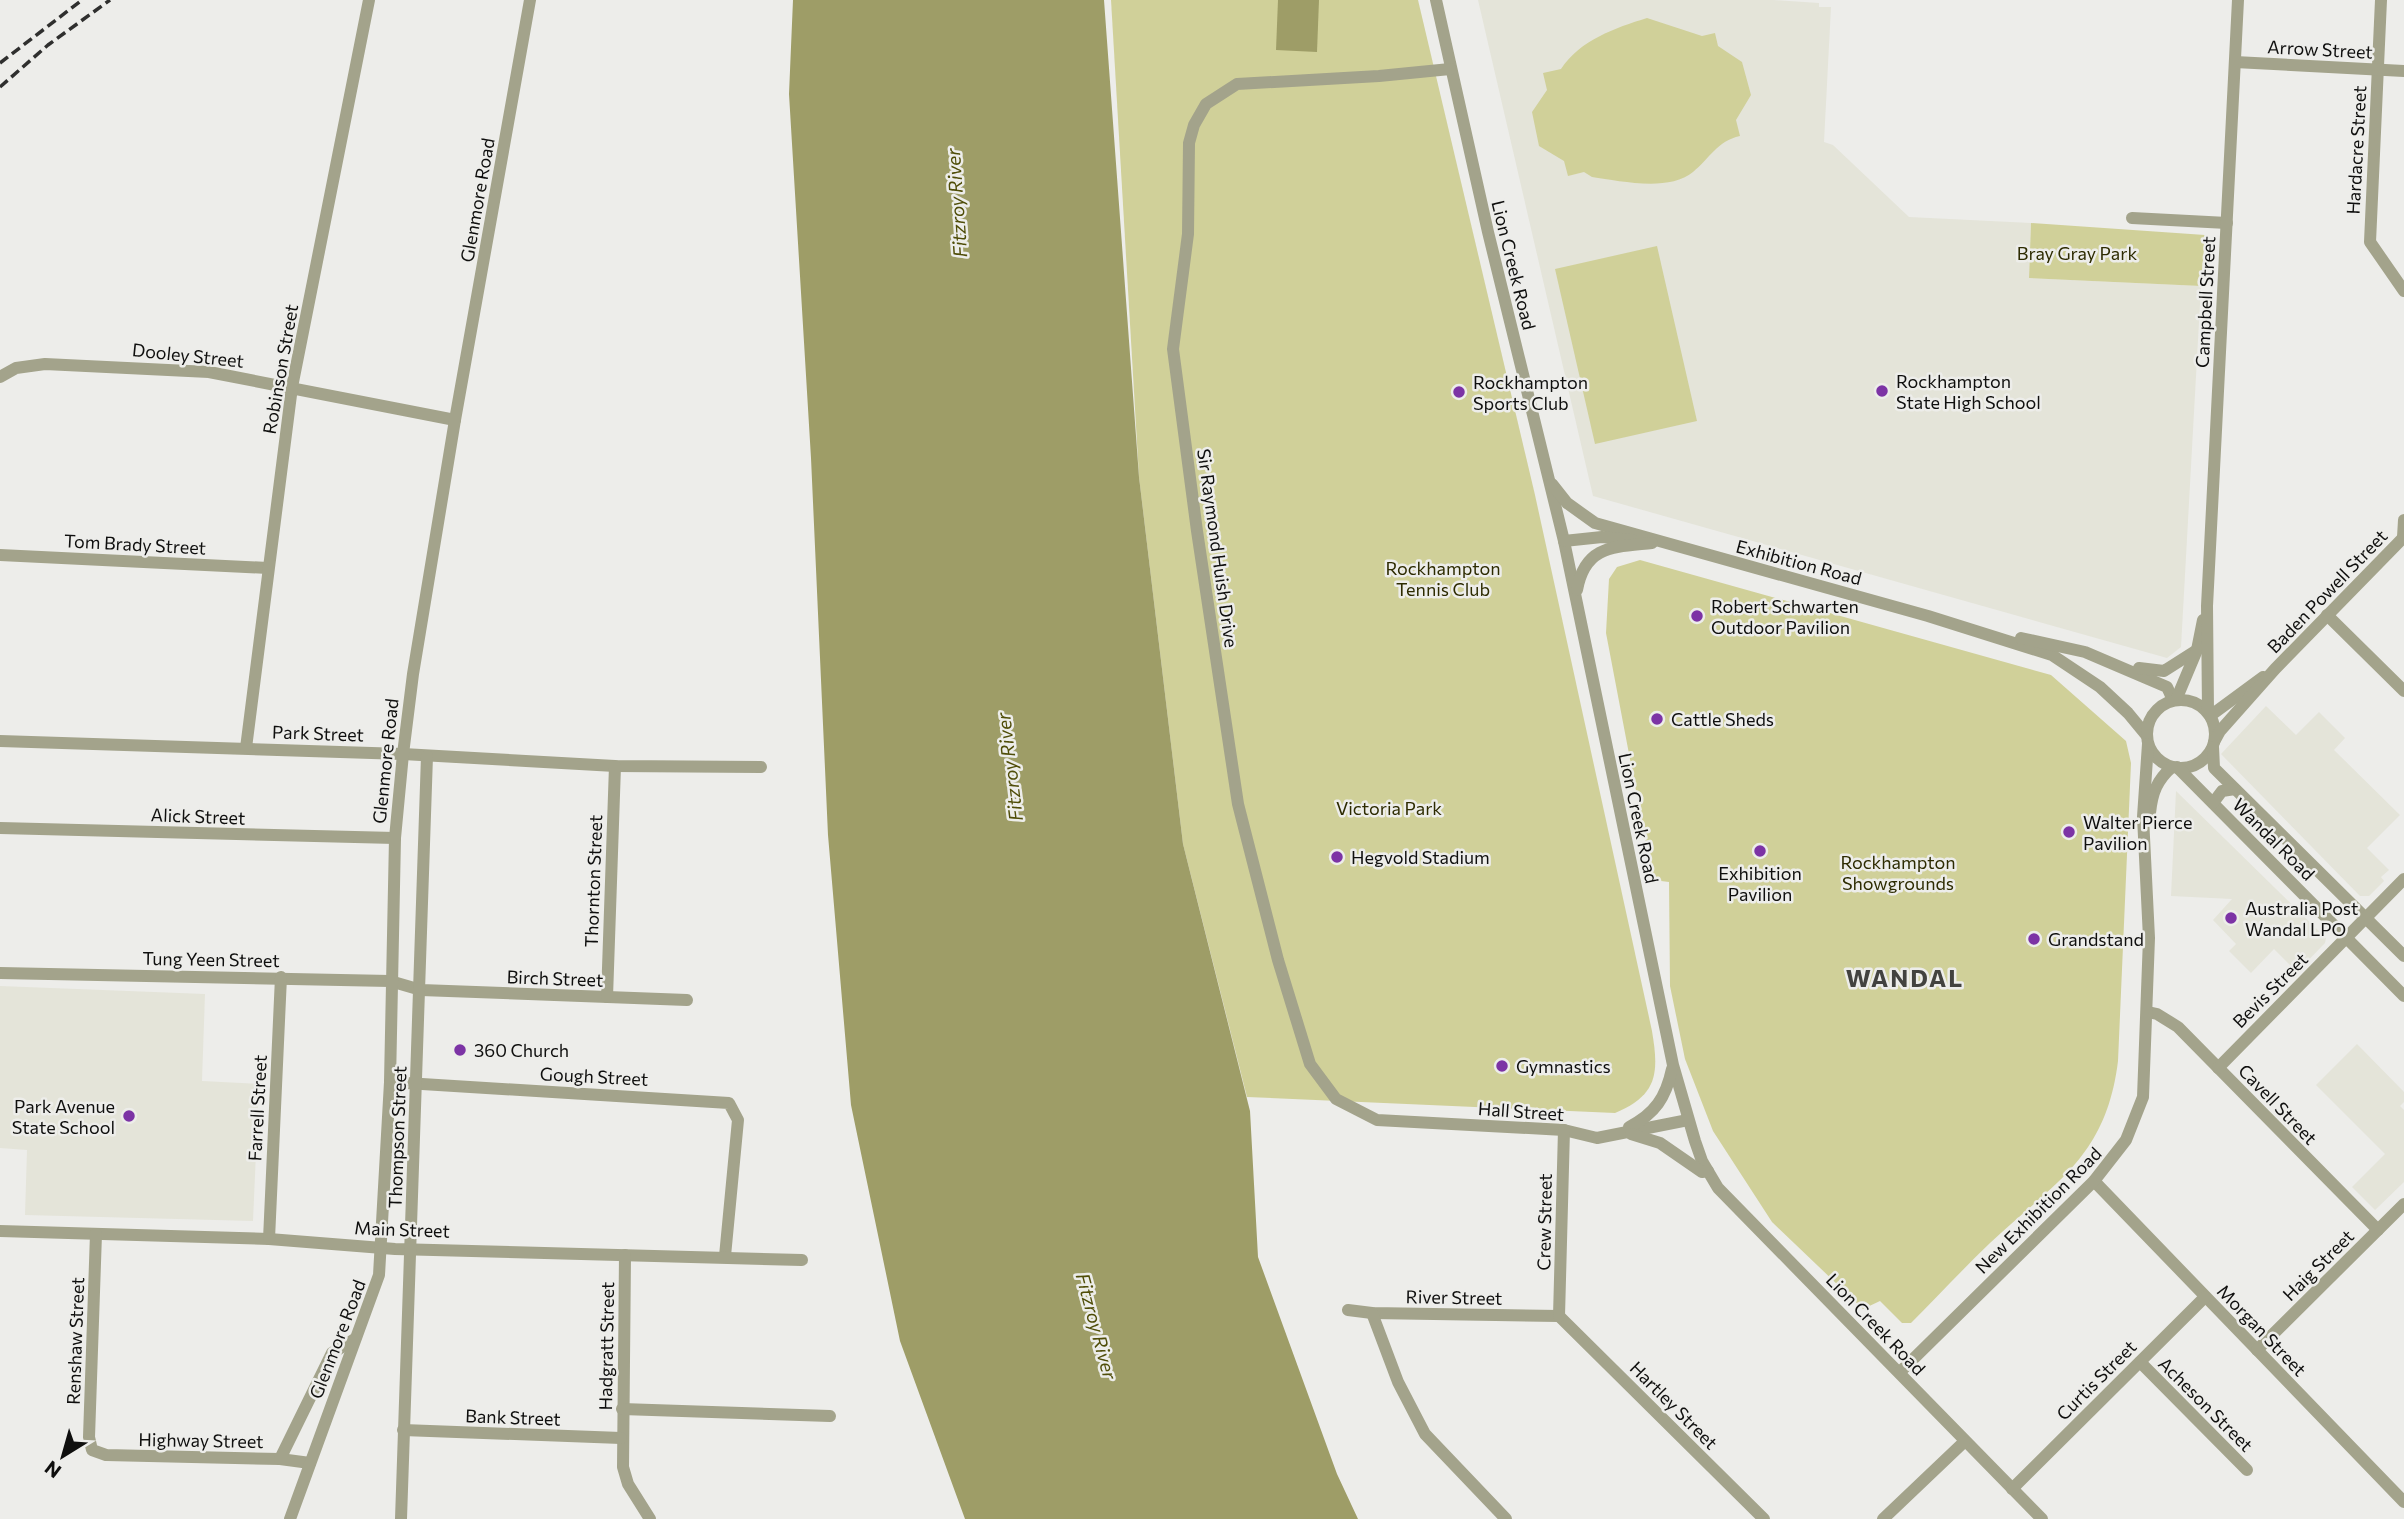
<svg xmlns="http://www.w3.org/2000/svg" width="2404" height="1519" font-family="Commissioner,sans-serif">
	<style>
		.built { fill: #e4e4d9 }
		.green { fill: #d0d099 }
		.water { fill: #9e9d67 }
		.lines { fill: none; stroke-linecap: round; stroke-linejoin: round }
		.minor { stroke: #a3a38b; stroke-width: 12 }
		.rail { stroke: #2f2f2e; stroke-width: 3.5; stroke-dasharray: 10 5; stroke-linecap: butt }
		.poi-dot { fill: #7c33a5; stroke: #ededea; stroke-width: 2.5 }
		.labels { text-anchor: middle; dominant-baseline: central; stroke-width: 5; stroke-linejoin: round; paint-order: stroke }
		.street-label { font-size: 18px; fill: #0f0f0e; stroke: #ededea }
		.park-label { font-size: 18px; fill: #2d2b00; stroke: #ededea }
		.poi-label { font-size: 18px; fill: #0f0f0e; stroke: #ededea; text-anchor: start }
		.water-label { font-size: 19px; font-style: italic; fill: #4f4d08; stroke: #ededea }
		.district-label { font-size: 24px; font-weight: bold; letter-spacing: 2px; fill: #42423f; stroke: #ededea }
	</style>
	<rect width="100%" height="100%" fill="#ededea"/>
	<g class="built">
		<path d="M1478,0h295l46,3v4h12l-7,135 9,3 76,72 122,6 -2,55 172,8 -20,361 -14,11 -574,-162z"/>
		<path d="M2266,706l30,29 23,-23 26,26 -11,12 66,65 -33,33 22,22 -8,7 3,4 -15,15h-9l-139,-142z"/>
		<path d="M2176,791l150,147 -1,5 -28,29 -23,-23 -23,24 -22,-22 7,-7 -23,-24 19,-21 -61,-3z"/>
		<path d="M0,986l205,8 -3,87 57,3 -6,137 -228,-6 2,-65 -27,-2z"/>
		<path d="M2357,1044l47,48v10l-4,4 4,4v72l-29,28 -23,-23 33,-33 -69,-69z"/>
	</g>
	<g class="green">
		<path d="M1111,0h307l117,495 117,536c7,42 6,64 -37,82l-368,-16 -64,-253 -44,-367z"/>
		<path d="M1647,18l55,18 13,-3 3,13 24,16 9,33 -15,25 4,16c-23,5 -30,22 -47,36 -24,20 -73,9 -101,5l-8,-5 -16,4 -4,-15 -25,-15 -7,-34 15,-22 -4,-17 18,-4c19,-29 54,-41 86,-51z"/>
		<path d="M2031,223l174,12 -4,51 -172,-8z"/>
		<path d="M1657,246l40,175 -102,23 -40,-175z"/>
		<path d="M1640,560l411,115 75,66 5,22 -13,298c-12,97 -63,121 -128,182 -27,26 -53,54 -79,80h-9l-22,-22 -17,8 -91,-87 -59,-91 -28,-72 -15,-73 -1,-104 -16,-2 -47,-247 3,-54 8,-12z"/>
	</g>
	<g class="water">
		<path d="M793,0h311l35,477 44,367 67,267 8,146 79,217 21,45h-393l-65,-178 -49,-236 -23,-270 -17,-377 -22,-364z"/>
		<path d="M1278,0h41l-2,52 -41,-2z"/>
	</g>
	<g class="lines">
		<g class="minor">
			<path d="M1436,0l52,232 76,309 109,524 22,76 7,20 16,27 324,331"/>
			<path d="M2381,0l-11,242 34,49"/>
			<path d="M2235,62l169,9"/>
			<path d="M1450,69l-71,7 -142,8 -31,20 -12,21 -5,18 -1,91 -15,115 24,182 41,273 40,156 32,104 26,35 41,21 187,10 33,8 91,-18"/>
			<path d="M2132,218l95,5"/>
			<path d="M0,377l16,-9 29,-4 164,8 246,48"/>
			<path d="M1552,484l15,19 28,20 333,93 124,39 48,32 28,26 19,23"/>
			<path d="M2403,537l1,-17"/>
			<path d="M1564,541l38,-4 30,3"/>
			<path d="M0,555l268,13"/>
			<path d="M1577,590c8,-45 37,-43 75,-47"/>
			<path d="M2327,615l77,76"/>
			<path d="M2021,638l64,14 82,35 6,13"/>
			<path d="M2139,668l25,3 33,-21"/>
			<circle cx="2181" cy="734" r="34"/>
			<path d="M2176,700l21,-50 6,-30"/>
			<path d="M2208,712l-1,-106 31,-606"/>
			<path d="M2210,716l53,-39"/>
			<path d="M0,741l403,13 212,12 146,1"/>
			<path d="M2214,742l6,-11 55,-62 129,-132"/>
			<path d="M2213,747l1,21 190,188"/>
			<path d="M246,748l46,-361 77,-387"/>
			<path d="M2177,767l227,229"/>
			<path d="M2213,803l9,-12 13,-2"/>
			<path d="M2150,813c2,-20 7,-33 22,-46"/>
			<path d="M0,828l395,10"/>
			<path d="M0,973l390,8 31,9 266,10"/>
			<path d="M607,997l8,-231"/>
			<path d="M2148,1012l9,2 21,13 200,203"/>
			<path d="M2218,1068l186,-189"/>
			<path d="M390,1082l339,21 9,17 -13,136"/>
			<path d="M1629,1127c26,-13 37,-30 43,-58"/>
			<path d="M1631,1134l29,9 42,29 6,-1"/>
			<path d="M2094,1181l310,321"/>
			<path d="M0,1231l269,8 126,10 407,11"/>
			<path d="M96,1234l-7,203 3,13 14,5 174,4 30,4"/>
			<path d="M269,1239l12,-262"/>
			<path d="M625,1255l-2,212 5,17 22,35"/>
			<path d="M1348,1310l24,3 187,3"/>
			<path d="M1372,1313l26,69 27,52 81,85"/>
			<path d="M1559,1316l205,203"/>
			<path d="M1559,1316l5,-186"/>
			<path d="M2257,1350l147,-146"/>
			<path d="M2140,1362l107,108"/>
			<path d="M1900,1372l194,-191 32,-41 17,-43 6,-159 -6,-121 5,-73"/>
			<path d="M622,1409l208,7"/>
			<path d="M403,1430l218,8"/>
			<path d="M280,1459l52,-106 23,-14"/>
			<path d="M2012,1489l193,-192"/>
			<path d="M290,1519l89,-244 11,-193 5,-244 8,-84 10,-80 42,-254 75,-420"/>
			<path d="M401,1519l26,-763"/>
			<path d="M1883,1519l81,-77"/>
		</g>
		<g class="rail">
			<path d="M0,63l82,-63"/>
			<path d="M0,87l48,-42 62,-45"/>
		</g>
	</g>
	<g class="poi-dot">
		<circle cx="1882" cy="391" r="7"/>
		<circle cx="1459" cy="392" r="7"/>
		<circle cx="1697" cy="616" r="7"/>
		<circle cx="1657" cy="719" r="7"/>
		<circle cx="2069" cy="832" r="7"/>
		<circle cx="1760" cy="851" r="7"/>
		<circle cx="1337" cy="857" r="7"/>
		<circle cx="2231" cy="918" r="7"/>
		<circle cx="2034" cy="939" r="7"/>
		<circle cx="460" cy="1050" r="7"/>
		<circle cx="1502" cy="1066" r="7"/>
		<circle cx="129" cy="1116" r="7"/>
	</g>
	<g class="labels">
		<g class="street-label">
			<text transform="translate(2320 49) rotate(3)">Arrow Street</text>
			<text transform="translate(2356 150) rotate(-87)">Hardacre Street</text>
			<text transform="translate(477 200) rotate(-80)">Glenmore Road</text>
			<text transform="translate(1514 265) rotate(76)">Lion Creek Road</text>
			<text transform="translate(2205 302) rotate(-87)">Campbell Street</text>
			<text transform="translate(188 355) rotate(6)">Dooley Street</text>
			<text transform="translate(280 369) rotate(-80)">Robinson Street</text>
			<text transform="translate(135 544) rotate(3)">Tom Brady Street</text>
			<text transform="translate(1218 548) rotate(82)">Sir Raymond Huish Drive</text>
			<text transform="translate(1799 562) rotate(15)">Exhibition Road</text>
			<text transform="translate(2327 591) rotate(-46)">Baden Powell Street</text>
			<text transform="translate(318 733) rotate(2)">Park Street</text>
			<text transform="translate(385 761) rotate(-84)">Glenmore Road</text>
			<text transform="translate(198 816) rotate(2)">Alick Street</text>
			<text transform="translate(1639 818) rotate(78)">Lion Creek Road</text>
			<text transform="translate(2274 839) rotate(45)">Wandal Road</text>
			<text transform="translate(593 881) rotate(-88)">Thornton Street</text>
			<text transform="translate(211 959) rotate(1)">Tung Yeen Street</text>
			<text transform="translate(555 978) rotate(2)">Birch Street</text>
			<text transform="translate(2270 990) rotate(-45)">Bevis Street</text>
			<text transform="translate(594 1076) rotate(3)">Gough Street</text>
			<text transform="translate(2278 1104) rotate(46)">Cavell Street</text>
			<text transform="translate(257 1108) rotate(-87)">Farrell Street</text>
			<text transform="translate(1521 1111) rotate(4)">Hall Street</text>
			<text transform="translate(397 1137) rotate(-88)">Thompson Street</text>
			<text transform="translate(2038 1210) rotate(-45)">New Exhibition Road</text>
			<text transform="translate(1544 1222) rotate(-89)">Crew Street</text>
			<text transform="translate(402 1229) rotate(2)">Main Street</text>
			<text transform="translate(2318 1265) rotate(-45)">Haig Street</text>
			<text transform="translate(1454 1297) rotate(1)">River Street</text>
			<text transform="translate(1876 1324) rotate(46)">Lion Creek Road</text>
			<text transform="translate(2262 1330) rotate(46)">Morgan Street</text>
			<text transform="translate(337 1339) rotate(-69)">Glenmore Road</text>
			<text transform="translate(75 1341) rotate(-88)">Renshaw Street</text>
			<text transform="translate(606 1346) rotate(-89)">Hadgratt Street</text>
			<text transform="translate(2096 1380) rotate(-45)">Curtis Street</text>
			<text transform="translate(2206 1404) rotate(45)">Acheson Street</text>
			<text transform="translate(1674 1405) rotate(45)">Hartley Street</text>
			<text transform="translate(513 1417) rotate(2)">Bank Street</text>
			<text transform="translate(201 1440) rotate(1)">Highway Street</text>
		</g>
		<g class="park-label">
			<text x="2077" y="253">Bray Gray Park</text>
			<text x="1443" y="568">Rockhampton<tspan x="1443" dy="21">Tennis Club</tspan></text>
			<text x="1389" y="808">Victoria Park</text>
			<text x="1898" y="862">Rockhampton<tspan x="1898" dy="21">Showgrounds</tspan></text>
		</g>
		<g class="poi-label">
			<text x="1896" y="381">Rockhampton<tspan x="1896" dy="21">State High School</tspan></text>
			<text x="1473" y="382">Rockhampton<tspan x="1473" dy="21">Sports Club</tspan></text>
			<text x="1711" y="606">Robert Schwarten<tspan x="1711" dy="21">Outdoor Pavilion</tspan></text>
			<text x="1671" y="719">Cattle Sheds</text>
			<text x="2083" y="822">Walter Pierce<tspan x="2083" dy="21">Pavilion</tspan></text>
			<text x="1351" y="857">Hegvold Stadium</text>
			<text x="1760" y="873" text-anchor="middle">Exhibition<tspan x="1760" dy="21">Pavilion</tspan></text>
			<text x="2245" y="908">Australia Post<tspan x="2245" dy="21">Wandal LPO</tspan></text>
			<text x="2048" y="939">Grandstand</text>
			<text x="474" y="1050">360 Church</text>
			<text x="1516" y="1066">Gymnastics</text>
			<text x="115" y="1106" text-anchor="end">Park Avenue<tspan x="115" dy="21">State School</tspan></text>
		</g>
		<g class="water-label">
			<text transform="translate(956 203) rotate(-94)">Fitzroy River</text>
			<text transform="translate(1009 767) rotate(-97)">Fitzroy River</text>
			<text transform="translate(1097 1326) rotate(75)">Fitzroy River</text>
		</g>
		<g class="district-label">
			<text x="1905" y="977">WANDAL</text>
		</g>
	</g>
	<g transform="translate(63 1456) rotate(217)" stroke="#ededea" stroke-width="5" paint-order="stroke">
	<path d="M0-5L12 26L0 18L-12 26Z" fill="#0f0f0e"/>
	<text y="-10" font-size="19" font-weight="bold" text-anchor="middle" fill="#0f0f0e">N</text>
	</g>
</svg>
